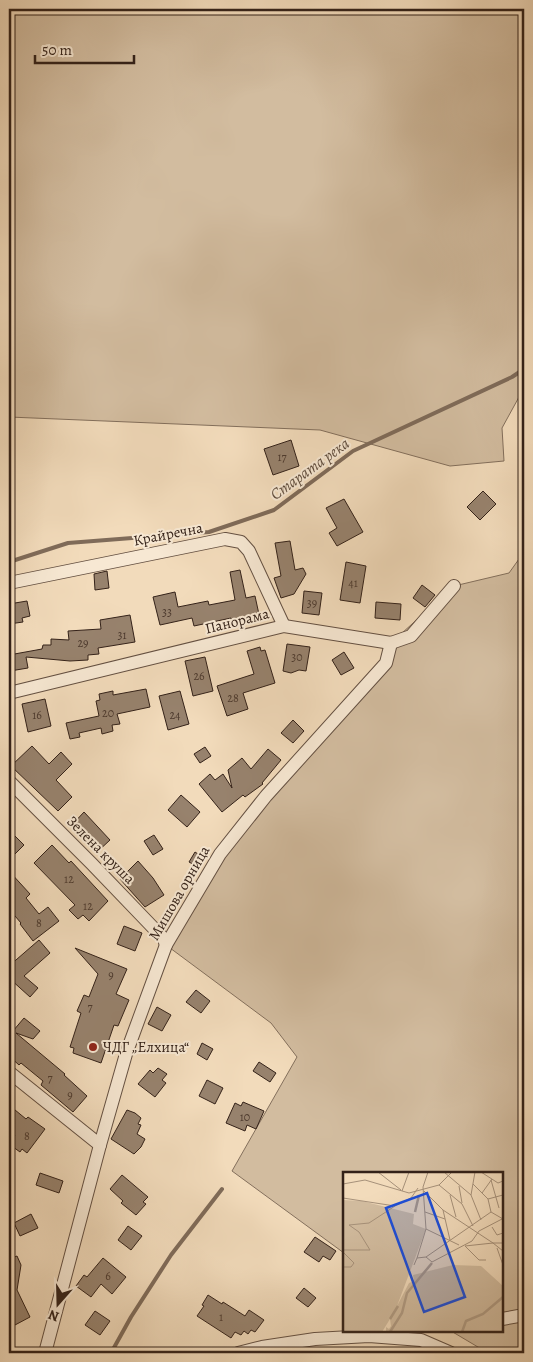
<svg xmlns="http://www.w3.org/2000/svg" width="533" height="1362" font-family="Alegreya,serif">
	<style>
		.green { fill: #d2bc9f; stroke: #836f5c }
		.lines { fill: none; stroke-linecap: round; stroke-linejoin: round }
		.stream { stroke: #7f6b59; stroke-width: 4 }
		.building { fill: #97826d; stroke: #342219 }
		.minor-casing { stroke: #645042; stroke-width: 14 }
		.minor { stroke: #f7e8d3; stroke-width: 12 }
		.poi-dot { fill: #8f2418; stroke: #f7e8d3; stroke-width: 2 }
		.labels { text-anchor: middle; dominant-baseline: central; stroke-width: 4; stroke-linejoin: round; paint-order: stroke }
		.number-label { font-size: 12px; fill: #4d3a2e }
		.street-label { font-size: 15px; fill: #342219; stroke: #f7e8d3 }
		.poi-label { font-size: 15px; fill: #342219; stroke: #f7e8d3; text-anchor: start }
		.water-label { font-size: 16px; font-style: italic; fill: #604d3e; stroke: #f7e8d3 }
		.inset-river { fill: none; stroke: #b19c84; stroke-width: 2.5 }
		.inset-road { fill: none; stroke: #a6917a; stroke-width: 1 }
		.view { fill: #1d4ed8; fill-opacity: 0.15; stroke: #1d4ed8; stroke-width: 2.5 }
		.inset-edge { fill: none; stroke: #342219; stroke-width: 2.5 }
	</style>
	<rect width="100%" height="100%" fill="#f2dbbb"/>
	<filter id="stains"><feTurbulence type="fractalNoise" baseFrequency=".004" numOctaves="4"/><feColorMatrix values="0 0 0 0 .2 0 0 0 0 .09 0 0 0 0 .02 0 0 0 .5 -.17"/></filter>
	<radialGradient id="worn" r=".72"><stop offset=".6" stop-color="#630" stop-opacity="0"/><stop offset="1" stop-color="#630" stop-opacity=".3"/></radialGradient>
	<g class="green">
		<path d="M9,9h515v388h-5l-17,31 2,33 -54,5 -130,-36 -311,-13z"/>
		<path d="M524,552v801h-36l-37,-22h51v-158h-158v80l-112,-82 65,-114 -26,-34 -105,-78 54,-91 166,-191 5,-20 63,-57 55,-13z"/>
	</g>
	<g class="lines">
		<g class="stream">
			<path d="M9,562l59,-19 141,-11 65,-22 79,-59 159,-74 12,-8"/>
			<path d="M111,1353l20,-36 40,-62 51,-66"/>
		</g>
	</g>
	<g class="building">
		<path d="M291,440l8,26 -26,9 -9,-26z"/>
		<path d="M483,491l13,13 -16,16 -13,-13z"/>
		<path d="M344,499l19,33 -26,14 -8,-13 8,-5 -11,-20z"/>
		<path d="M290,541l5,29 8,-2 3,6 -12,20 -13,4 -7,-20 7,-2 -6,-33z"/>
		<path d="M346,562l20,4 -6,37 -20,-3z"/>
		<path d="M240,570l6,28 9,-2 5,23 -28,6 -1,-7 -37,8 -2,-8 -32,7 -7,-28 22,-5 3,15 30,-6 1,4 26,-5 -5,-28z"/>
		<path d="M107,571l2,17 -14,2 -1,-16z"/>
		<path d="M422,585l13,10 -10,12 -12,-9z"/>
		<path d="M304,591l18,2 -3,22 -17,-2z"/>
		<path d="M27,601l3,15 -8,2 1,4 -14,2v-20z"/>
		<path d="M376,602l25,2 -1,16 -25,-2z"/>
		<path d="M130,615l5,27 -37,6 1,6 -11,1v5l-18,1 -44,-4 2,11 -18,3 -1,-16 33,-6 1,-4h8v-6l18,1 -1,-9 33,-2 -1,-9z"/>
		<path d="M287,644l23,3 -4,24 -7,-1 -8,3 -8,-2z"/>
		<path d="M260,647l1,4 4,-1 10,33 -32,10 5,16 -21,7 -10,-30 37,-12 -7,-23z"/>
		<path d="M344,652l10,16 -13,7 -9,-15z"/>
		<path d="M205,657l8,34 -20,5 -8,-35z"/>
		<path d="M146,689l4,18 -33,7 3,10 -8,1 1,6 -11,3 -1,-6 -22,5 1,4 -10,2 -4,-16 33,-7 -3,-15 4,-1 -1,-6 14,-3v4z"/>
		<path d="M180,691l9,33 -21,6 -9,-34z"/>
		<path d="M45,699l6,27 -23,6 -6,-28z"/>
		<path d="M293,720l11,11 -11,12 -12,-10z"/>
		<path d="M32,746l17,18 12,-12 11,12 -16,16 16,17 -14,14 -47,-45z"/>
		<path d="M205,747l6,9 -11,7 -6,-9z"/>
		<path d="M268,749l13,11 -19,23 1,1 -18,13 -2,-2 -21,17 -23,-28 11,-10 5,6 8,-6 9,14 -4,-18 14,-12 9,11z"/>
		<path d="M181,795l19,17 -13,15 -19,-17z"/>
		<path d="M84,812l26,28 -14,13 -25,-27z"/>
		<path d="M9,830l15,15 -15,15z"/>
		<path d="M154,835l9,14 -10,6 -9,-14z"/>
		<path d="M52,845l17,18 2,-2 37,40 -19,20 -6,-6 -5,4 -9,-9 6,-5 -41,-42z"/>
		<path d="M195,852l9,6 -6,9 -9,-5z"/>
		<path d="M138,861l15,17 11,17 -19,12 -25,-28z"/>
		<path d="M9,871l21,23 -4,4 13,16 9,-7 11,14 -26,20 -13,-17 1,-1 -12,-14z"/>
		<path d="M124,926l18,7 -7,18 -18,-7z"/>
		<path d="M39,940l11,13 -26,23 14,12 -8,9 -21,-19v-12z"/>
		<path d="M75,948l52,21 -11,25 13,6 -11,26 -4,-1 -13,38 -28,-10 1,-5 -4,-1 11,-34 -4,-2 7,-16 5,2 9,-23z"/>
		<path d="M196,990l14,11 -9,12 -15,-11z"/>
		<path d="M157,1007l14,8 -9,16 -14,-7z"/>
		<path d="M24,1018l16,13 -7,8 -17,-6 49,41 -1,1 23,21 -14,16 -32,-27 2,-4 -22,-18 -2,2 -10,-9v-29l4,4z"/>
		<path d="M202,1043l11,6 -6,11 -10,-6z"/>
		<path d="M259,1062l17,11 -6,9 -17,-11z"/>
		<path d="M158,1068l9,6 -5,6 4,3 -11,14 -17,-13 12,-14 3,3z"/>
		<path d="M207,1080l16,8 -8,16 -16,-8z"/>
		<path d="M243,1102l21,9 -8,18 -9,-4 -2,6 -19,-8 9,-20 6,3z"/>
		<path d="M9,1105l17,14 2,-2 17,12 -18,24 -5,-4 -2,3 -11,-8 6,-9 -6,-4z"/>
		<path d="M127,1110l8,3 6,5 -3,6 3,1 -4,9 8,5 -4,8 -7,7 -23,-15z"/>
		<path d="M40,1173l23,8 -4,12 -23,-8z"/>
		<path d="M122,1175l26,22 -5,5 3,2 -10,11 -15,-12 2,-2 -13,-12z"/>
		<path d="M31,1214l7,14 -18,8 -6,-13z"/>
		<path d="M128,1226l14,10 -11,14 -13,-10z"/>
		<path d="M315,1237l21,14 -6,9 -7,-4 -4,6 -15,-10z"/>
		<path d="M17,1256l4,9 -4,25 13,27 -15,8 -6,-13v-53z"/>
		<path d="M103,1258l23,19 -14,17 -11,-10 -10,13 -15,-11 8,-11 3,2z"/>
		<path d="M304,1288l12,10 -8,9 -12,-9z"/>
		<path d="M208,1295l14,9 1,-2 22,14 4,-6 15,10 -9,12 -4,-2 -3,4 -4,-3 -3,4 -6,-3 -4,6 -34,-22 7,-10 -2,-1z"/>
		<path d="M95,1311l15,10 -10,14 -15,-10z"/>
	</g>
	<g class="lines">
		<g class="minor-casing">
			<g id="minor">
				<path d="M9,583l216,-44 16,3 8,9 35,75"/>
				<path d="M9,693l275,-67 107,17 20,-7 43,-50"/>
				<path d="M9,781l83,83 72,75 2,6"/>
				<path d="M9,1072l91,73"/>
				<path d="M502,1319l22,-4"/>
				<path d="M9,1351l1,2"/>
				<path d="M45,1353l55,-208 26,-91 40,-109 54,-91 46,-58 120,-133 5,-20"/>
				<path d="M238,1353l24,-6 53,-8 54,-3 52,4 30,13"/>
			</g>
		</g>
		<use href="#minor" class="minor"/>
	</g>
	<circle class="poi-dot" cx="93" cy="1047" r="5"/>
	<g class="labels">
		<g class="number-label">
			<text x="282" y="457">17</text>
			<text x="353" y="583">41</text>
			<text x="312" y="603">39</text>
			<text x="167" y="612">33</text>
			<text x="122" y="635">31</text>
			<text x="83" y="643">29</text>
			<text x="297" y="657">30</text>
			<text x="199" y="676">26</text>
			<text x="233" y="698">28</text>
			<text x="108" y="713">20</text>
			<text x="37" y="715">16</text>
			<text x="175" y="715">24</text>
			<text x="69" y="879">12</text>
			<text x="88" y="906">12</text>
			<text x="39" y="923">8</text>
			<text x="111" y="975">9</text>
			<text x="90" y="1007">7</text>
			<text x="50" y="1078">7</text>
			<text x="70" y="1095">9</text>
			<text x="245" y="1117">10</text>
			<text x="27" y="1136">8</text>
			<text x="108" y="1276">6</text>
			<text x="221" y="1317">1</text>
		</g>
		<g class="street-label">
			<text transform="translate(168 534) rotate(-11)">Крайречна</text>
			<text transform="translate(237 621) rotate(-14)">Панорама</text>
			<text transform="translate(101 850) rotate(45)">Зелена круша</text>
			<text transform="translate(179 893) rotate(-60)">Мишова орница</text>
		</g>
		<g class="poi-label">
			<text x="103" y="1047">ЧДГ „Елхица“</text>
		</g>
		<g class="water-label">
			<text transform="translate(310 469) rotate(-36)">Старата река</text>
		</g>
	</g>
	<g transform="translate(343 1172)">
		<rect width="160" height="160" fill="#f2dbbb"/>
		<path d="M0,28l19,1 52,13 -1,10 13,5 -29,77 12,-23 5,-2 -1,-6 40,-10 28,1 22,20v46h-117v-5l3,2 2,-3 -1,-7 -8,13h-39z" fill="#d2bc9f"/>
		<path class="inset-river" d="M72,40l4,-17M47,147l8,-13M47,160l12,-19 5,-20 25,-30M119,160l4,-11 17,-7 20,-17"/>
		<path class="inset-road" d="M35,0l23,18M101,0l27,23 10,25M138,0l17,11 5,-2M148,8l8,28M0,12l22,-4 44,13 30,-8 13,-13M130,12l15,15 3,13 12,7M96,13l23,19 11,22M116,14l3,17M59,19l7,-19M81,19l19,19 50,33h10M139,21l10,-14M107,23l6,22M128,23l4,-23M0,26l52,8 16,-8 7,-10M145,27l15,-4M100,38l7,30M82,40l20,7M149,55l5,8 6,-2M83,57l33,16M154,76l6,17M0,78h27l-11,-18 -10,-7 20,-2 26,-17M0,80l11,11 -3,4h-8M83,85l6,5 40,-21 7,-10 23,-12M74,86l9,-29 -3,-42 5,-15M143,88h-7l-14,-14 28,-3 10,8M71,93l3,-7 9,-1 65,-45"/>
		<path class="view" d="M84,21l38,104 -41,15 -38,-104z"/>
		<rect width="160" height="160" class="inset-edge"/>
	</g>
	<rect width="533" height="1362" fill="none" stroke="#f2dbbb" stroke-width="30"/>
	<rect x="10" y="10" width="513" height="1342" fill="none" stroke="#342219" stroke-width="2.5"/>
	<rect x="15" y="15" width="503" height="1332" fill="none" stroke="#342219"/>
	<g transform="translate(58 1304) rotate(200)" stroke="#f7e8d3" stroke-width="4" paint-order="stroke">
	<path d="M0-4L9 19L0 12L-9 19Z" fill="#342219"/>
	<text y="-8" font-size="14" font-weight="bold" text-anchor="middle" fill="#342219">N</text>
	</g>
	<path d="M35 55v8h99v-8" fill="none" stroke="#342219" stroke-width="2.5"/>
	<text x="42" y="55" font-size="15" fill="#342219" stroke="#f7e8d3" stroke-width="4" paint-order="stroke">50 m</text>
	<rect width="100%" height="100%" filter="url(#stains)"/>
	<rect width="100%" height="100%" fill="url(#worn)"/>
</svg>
